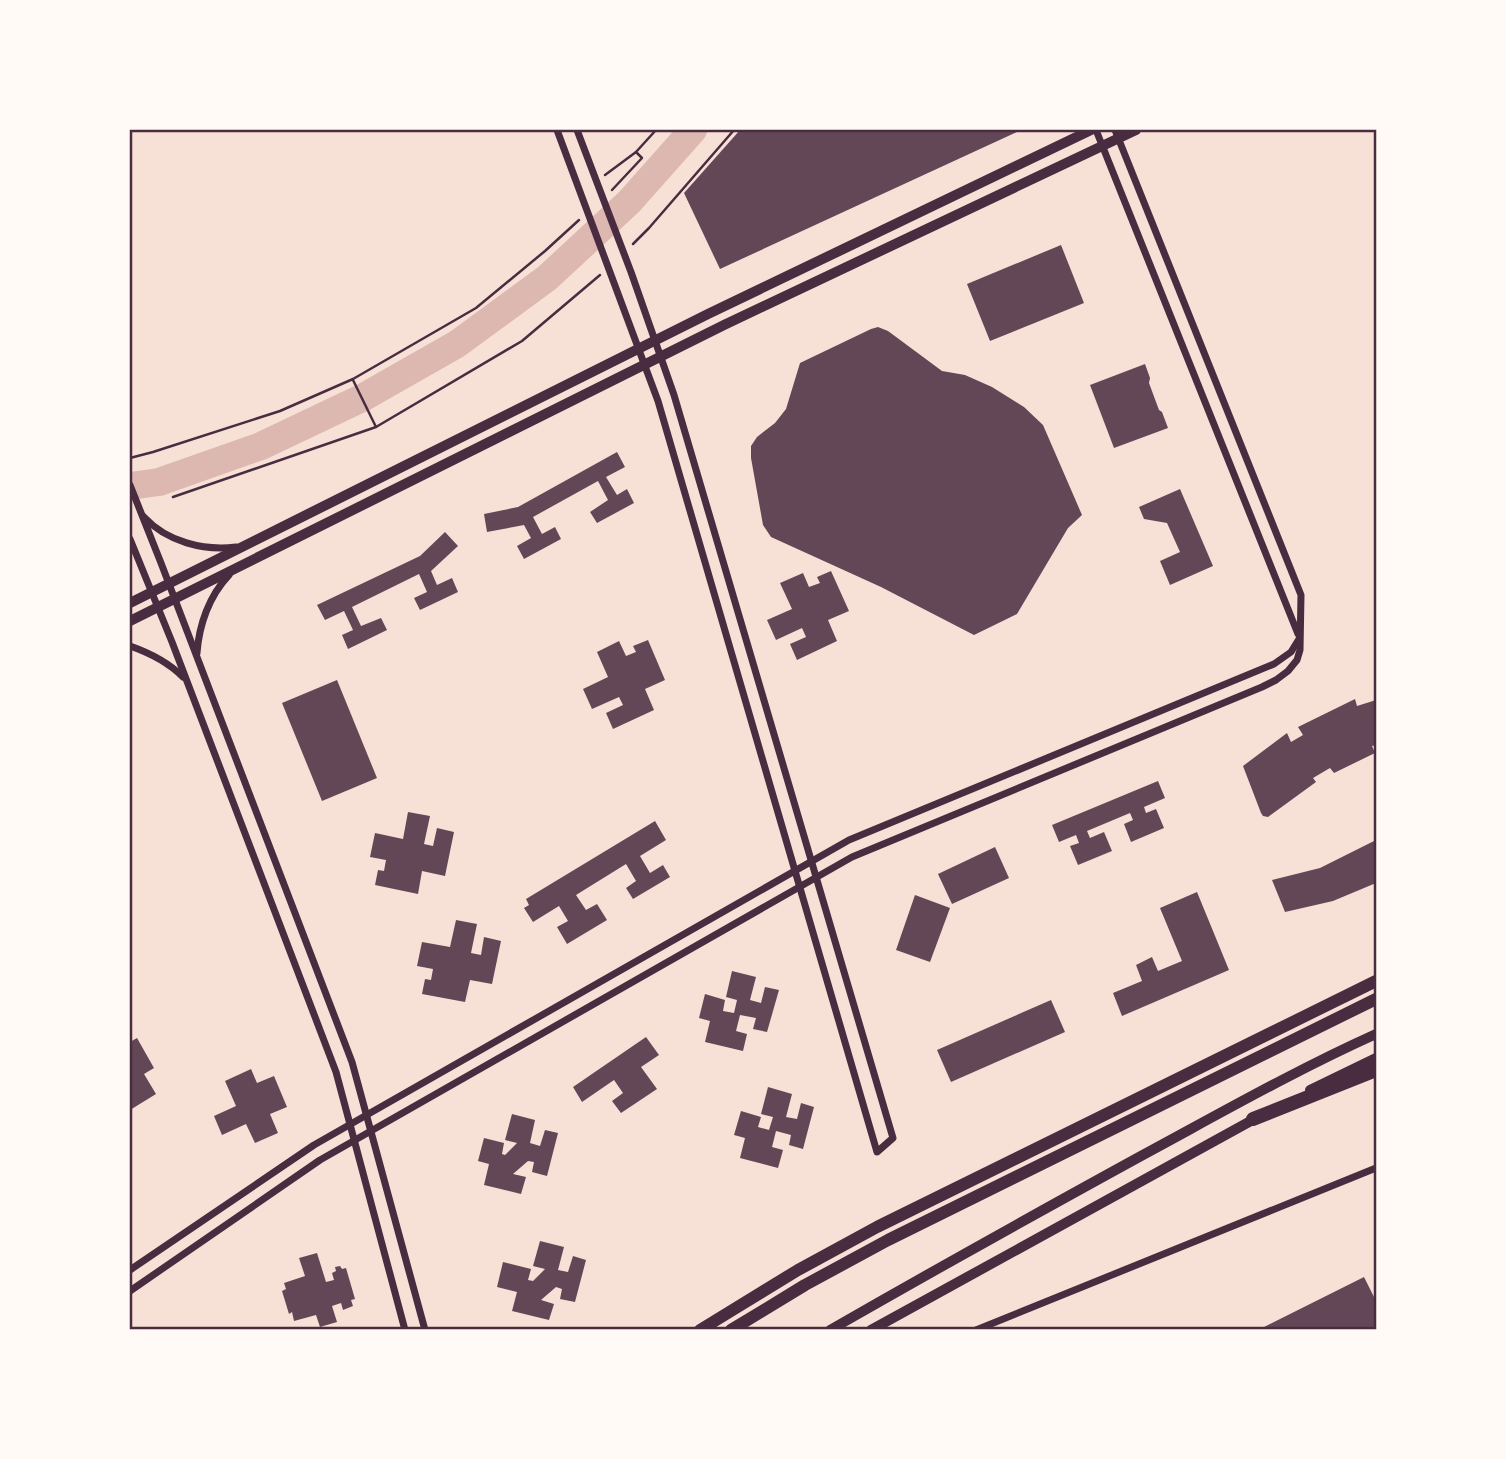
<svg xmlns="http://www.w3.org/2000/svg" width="1506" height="1459" font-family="Jost,sans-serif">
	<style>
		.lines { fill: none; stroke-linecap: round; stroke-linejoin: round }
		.river { stroke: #dcb8b0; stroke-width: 28 }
		.building { fill: #644757 }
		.path { stroke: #4a2c40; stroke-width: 2.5 }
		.minor { stroke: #4a2c40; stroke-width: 7 }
		.tertiary { stroke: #4a2c40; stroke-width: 10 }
		.secondary { stroke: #4a2c40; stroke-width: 12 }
		.primary { stroke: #4a2c40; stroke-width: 14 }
		.neatline { fill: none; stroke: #4a2c40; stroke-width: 2.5 }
	</style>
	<rect width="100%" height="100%" fill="#f7e1d7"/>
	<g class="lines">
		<path class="river" d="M130,486l29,-4 102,-36 101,-48 95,-54 90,-66 82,-76 64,-72"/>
	</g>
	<g class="building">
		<path d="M740,130h281l-301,139 -36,-76z"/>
		<path d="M1061,245l23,58 -94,38 -23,-57z"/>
		<path d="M878,327l10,4 54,40 23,4 27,12 32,20 19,18 39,90 -14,13 -51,86 -43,21 -93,-48 -110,-50 -8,-12 -12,-67v-12l6,-9 18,-14 11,-14 14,-46 71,-34z"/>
		<path d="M1145,364l5,14 -1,5 10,27 3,2 6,16 -54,20 -24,-63z"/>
		<path d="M617,452l8,15 -19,10 11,18 10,-6 7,14 -37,20 -7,-11 18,-12 -10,-19 -65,36 9,17 13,-7 6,12 -37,20 -7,-13 14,-8 -7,-13 -37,7 -3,-18 34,-7z"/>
		<path d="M1180,489l33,77 -43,19 -10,-24 20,-9 -13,-29 -23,-4 -5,-12z"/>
		<path d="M445,532l13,14 -27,25 6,14 15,-7 6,14 -38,18 -6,-12 13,-6 -8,-18 -67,33 9,19 20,-8 6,12 -39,19 -6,-14 11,-5 -9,-19 -19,9 -8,-15 103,-49z"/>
		<path d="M831,571l18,40 -21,9 9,21 -40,19 -7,-16 16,-7 -4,-9 -26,12 -9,-20 25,-11 -12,-26 23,-10 6,14 11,-4 -3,-6z"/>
		<path d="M648,640l17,40 -20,9 9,21 -41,19 -7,-16 17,-8 -4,-8 -27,12 -9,-20 25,-12 -11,-25 22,-11 7,15 10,-4 -3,-6z"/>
		<path d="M337,680l40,98 -55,23 -40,-98z"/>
		<path d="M1355,699l2,7 19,-6v45l-4,1 3,7 -41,20 -4,-5 -17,10 3,4 -48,35 -5,-1 -2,-3 -18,-47 44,-33 4,9 12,-7 -5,-8z"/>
		<path d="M1158,781l7,17 -21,9 2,6 10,-4 8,19 -33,14 -7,-18 9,-4 -3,-7 -43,18 3,7 14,-6 8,19 -34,14 -8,-19 9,-3 -3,-8 -17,7 -7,-17z"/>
		<path d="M408,812l22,4 -6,28 9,2 4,-18 17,4 -9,44 -23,-5 -4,23 -43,-9 3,-15 6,1 2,-11 -16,-3 5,-24 28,6z"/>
		<path d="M655,821l11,19 -26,16 10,17 13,-8 7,12 -37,22 -7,-11 10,-7 -10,-17 -50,31 10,15 11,-6 10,16 -40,24 -10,-17 11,-6 -9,-15 -26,16 -9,-14 5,-3 -3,-6z"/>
		<path d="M1376,840v43l-43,18 -48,11 -13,-32 48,-12z"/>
		<path d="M995,847l14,31 -57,26 -14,-30z"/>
		<path d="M1197,892l32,78 -107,46 -9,-23 29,-12 -6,-16 16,-8 6,14 24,-10 -22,-53z"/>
		<path d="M915,895l35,13 -20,54 -34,-12z"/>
		<path d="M456,920l21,4 -6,29 10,2 3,-18 17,4 -9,43 -22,-4 -5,22 -43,-8 3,-15 6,1 2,-11 -16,-3 5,-24 28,5z"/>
		<path d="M732,971l24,6 -6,23 11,3 4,-16 14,3 -12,42 -14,-3 3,-11 -16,-3 -4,16 11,3 -4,17 -38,-9 5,-21 -11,-3 6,-24 20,6 -2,11 11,2 3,-13 -11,-3z"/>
		<path d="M1051,1000l14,32 -114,50 -14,-32z"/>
		<path d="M646,1037l13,18 -18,12 16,22 -36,24 -9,-12 11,-8 -9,-13 -32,22 -9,-15z"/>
		<path d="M137,1038l17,30 -10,6 12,20 -26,16v-68z"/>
		<path d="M251,1069l6,14 17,-7 13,31 -17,7 8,19 -23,10 -9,-19 -24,11 -8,-19 22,-10 -11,-25z"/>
		<path d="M768,1087l24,7 -6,23 11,2 4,-16 13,4 -11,42 -14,-4 2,-10 -15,-4 -4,16 11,3 -5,18 -38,-10 5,-20 -11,-3 7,-24 20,6 -3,10 11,3 4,-13 -12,-3z"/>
		<path d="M512,1114l23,6 -5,23 10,3 5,-16 13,3 -11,43 -15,-4 2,-10 -6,-1 -15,13 13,3 -5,17 -37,-9 5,-21 -11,-3 6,-23 20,5 -2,11 3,1 12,-12 -12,-3z"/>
		<path d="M540,1241l24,6 -6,23 10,2 5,-16 13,4 -11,42 -15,-3 2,-10 -6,-2 -15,13 13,4 -5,16 -37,-9 5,-19 -20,-5 6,-25 28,7 -3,11 5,1 12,-12 -12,-3z"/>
		<path d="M317,1253l9,29 8,-2 -2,-7 4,-2 -1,-4 5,-1 2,3 4,-1 9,31 -4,1 2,6 -10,4 -2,-7 -9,3 5,16 -17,5 -4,-12 -22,6 -2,-9 -3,2 -7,-23 4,-2 -2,-6 21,-7 -6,-18z"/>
		<path d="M1364,1277l12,24v29h-118z"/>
	</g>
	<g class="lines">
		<g class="path">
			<path d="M605,175l31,-23"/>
			<path d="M612,190l30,-32 -6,-6 20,-22"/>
			<path d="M633,244l16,-16 85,-98"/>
			<path d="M353,380l23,47"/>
			<path d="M130,458l23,-6 127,-41 73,-32 123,-71 69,-57 34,-31"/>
			<path d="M173,497l203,-70 146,-86 78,-66"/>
		</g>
		<g class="minor">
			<path d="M557,130l101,271 219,751 16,-14 -219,-743 -43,-123 -54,-142"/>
			<path d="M1096,130l202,504"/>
			<path d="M130,485l31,78 191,499 73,268"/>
			<path d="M144,517c23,25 60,34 92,30"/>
			<path d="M130,539l42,103 164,430 69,258"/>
			<path d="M130,646c20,7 38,16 53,31"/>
			<path d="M197,653c2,-28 12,-57 32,-78"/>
			<path d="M130,1270l184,-125 535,-305 425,-176 17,-12 8,-13"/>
			<path d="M130,1291l190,-131 532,-303 410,-170 14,-7 12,-9 9,-11 3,-10 1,-55 -186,-465"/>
			<path d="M976,1330l400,-162"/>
		</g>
		<g class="tertiary">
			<path d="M130,603l578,-289 383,-184"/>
			<path d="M130,621l594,-296 412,-195"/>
			<path d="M1310,1090l66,-32"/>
			<path d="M830,1330c103,-59 207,-117 311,-174 78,-42 155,-86 235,-122"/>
			<path d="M871,1330l387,-213"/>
		</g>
		<g class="secondary">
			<path d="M700,1330l98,-60 79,-43 499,-246"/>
			<path d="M731,1330l74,-45 83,-45 488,-241"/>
		</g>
		<path class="primary" d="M1253,1119l123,-49"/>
	</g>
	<rect width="1506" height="1459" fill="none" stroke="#fffaf5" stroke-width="262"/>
	<rect x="131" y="131" width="1244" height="1197" class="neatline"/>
</svg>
